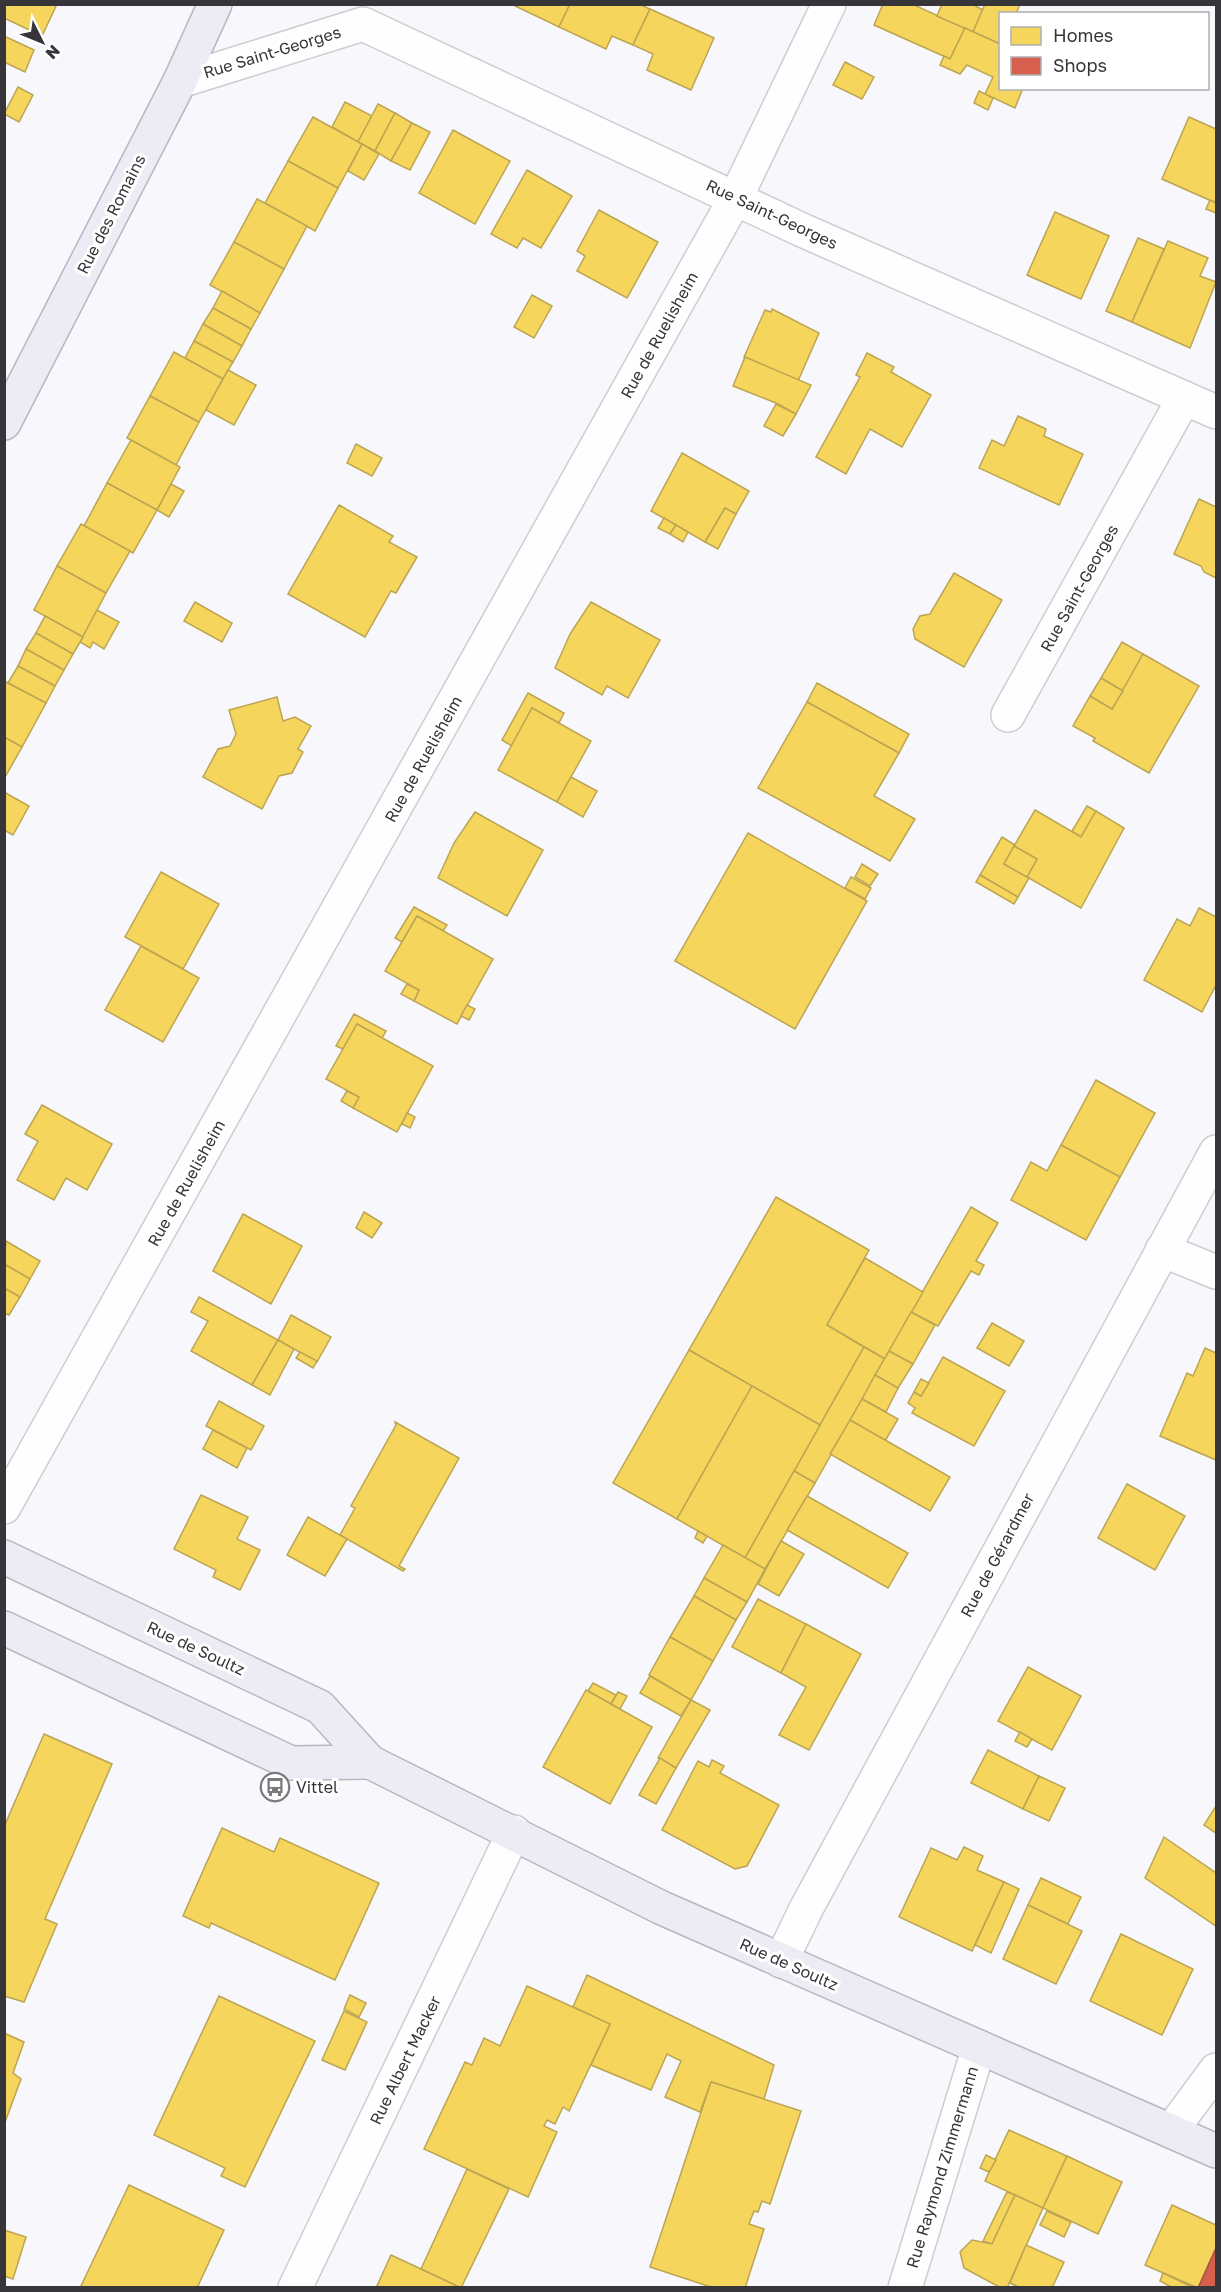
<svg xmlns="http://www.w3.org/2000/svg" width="1221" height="2292" font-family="'Golos Text',sans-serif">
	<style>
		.homes { fill: #f6d55c; stroke: #bca552; stroke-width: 1.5 }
		.shops { fill: #d6604d; stroke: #a65347; stroke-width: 1.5 }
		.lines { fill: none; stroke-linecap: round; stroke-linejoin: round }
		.minor-casing { stroke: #cdcdd2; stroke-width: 36 }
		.major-casing { stroke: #b7b6c3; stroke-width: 36 }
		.minor { stroke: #fefeff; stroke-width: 33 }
		.major { stroke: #edecf4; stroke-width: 33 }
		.labels { text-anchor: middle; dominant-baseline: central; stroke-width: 6; stroke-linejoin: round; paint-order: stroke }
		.street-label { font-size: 16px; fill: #35353a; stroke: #fff }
		.poi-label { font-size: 16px; fill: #35353a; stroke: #fff; text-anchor: start }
	</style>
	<rect width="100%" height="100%" fill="#f7f7fc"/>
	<g class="homes">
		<path d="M4,4h53l-15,32 -38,-18z"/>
		<path d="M511,4h59l-11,23z"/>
		<path d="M570,4h69l11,5 -17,36 -21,-9 -6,13 -47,-22z"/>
		<path d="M883,4h29l53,24 -15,31 -76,-34z"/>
		<path d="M942,4h30l11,6 -10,22 -36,-16z"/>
		<path d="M985,4h35l-4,10h-16v30l-27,-12z"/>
		<path d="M650,9l64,29 -23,52 -44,-20 6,-16 -20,-9z"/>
		<path d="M965,28l35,16v44h23l-8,20 -30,-14 8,-17 -26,-12 -7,9 -20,-9 4,-9 6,3z"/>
		<path d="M4,36l30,14 -9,22 -21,-10z"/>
		<path d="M845,62l29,15 -12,22 -29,-14z"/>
		<path d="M18,87l15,8 -14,27 -15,-8z"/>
		<path d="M979,91l14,7 -5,12 -14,-7z"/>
		<path d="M345,102l27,14 -14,26 -26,-15z"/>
		<path d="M378,104l17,9 -20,38 -17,-9z"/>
		<path d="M395,113l17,10 -21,38 -16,-10z"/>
		<path d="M313,117l49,27 -24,44 -50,-27z"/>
		<path d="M1189,117l27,12v74l-54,-24z"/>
		<path d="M412,123l18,9 -20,38 -19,-9z"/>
		<path d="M453,130l57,31 -35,63 -56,-31z"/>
		<path d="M362,144l17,10 -15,26 -16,-9z"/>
		<path d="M288,161l50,27 -23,43 -50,-28z"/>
		<path d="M527,170l45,26 -31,52 -18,-10 -6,10 -26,-14z"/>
		<path d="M257,199l50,27 -23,43 -50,-27z"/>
		<path d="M1210,200l6,3v10l-10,-4z"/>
		<path d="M599,210l59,32 -31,56 -50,-27 8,-15 -8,-5z"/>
		<path d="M1055,212l54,24 -28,63 -54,-24z"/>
		<path d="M1138,238l26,11 -32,73 -26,-11z"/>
		<path d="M1168,241l40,17 -8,18 16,6 -26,66 -58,-26z"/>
		<path d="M234,242l50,27 -24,44 -50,-28z"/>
		<path d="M222,291l38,22 -9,16 -38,-21z"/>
		<path d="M532,295l20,11 -18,32 -20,-11z"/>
		<path d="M213,308l38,21 -9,17 -39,-22z"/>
		<path d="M772,309l47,24 -21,48 -54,-24 21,-47 6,2z"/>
		<path d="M203,324l39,22 -9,16 -39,-21z"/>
		<path d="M194,341l39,21 -10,17 -38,-21z"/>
		<path d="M174,352l49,27 -24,43 -49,-26z"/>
		<path d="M867,353l27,14 -3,5 40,23 -29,52 -32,-18 -24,45 -30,-17 44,-80 -4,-2z"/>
		<path d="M745,357l66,28 -15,29 -20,-11 -43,-17z"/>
		<path d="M228,370l28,15 -22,40 -28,-15z"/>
		<path d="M150,396l49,26 -23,43 -49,-27z"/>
		<path d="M776,404l20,10 -13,22 -19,-10z"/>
		<path d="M1018,416l28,13 -2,7 39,18 -24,51 -80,-37 13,-28 12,6z"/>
		<path d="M131,440l49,27 -23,43 -50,-27z"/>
		<path d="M356,444l26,14 -10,18 -25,-13z"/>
		<path d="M682,453l67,38 -13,23 -11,-6 -20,34 -54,-31z"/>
		<path d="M107,483l50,27 -24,43 -49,-27z"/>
		<path d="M171,484l13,7 -15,26 -12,-7z"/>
		<path d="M1199,499l17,8v71l-12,-6 -3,-6 -27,-12z"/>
		<path d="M339,505l54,31 -4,6 28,15 -21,36 -5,-2 -26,46 -77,-43z"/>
		<path d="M725,508l11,6 -18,35 -13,-7z"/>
		<path d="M664,518l12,7 -6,9 -12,-6z"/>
		<path d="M81,524l49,27 -24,42 -49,-27z"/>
		<path d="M676,525l12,7 -5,10 -13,-8z"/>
		<path d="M57,566l49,27 -23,44 -49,-27z"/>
		<path d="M954,573l48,27 -38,67 -49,-28 -2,-10 7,-13 10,-2z"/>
		<path d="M195,602l37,21 -10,19 -38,-21z"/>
		<path d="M591,602l69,38 -32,58 -21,-12 -5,9 -47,-27 15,-34z"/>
		<path d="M97,610l22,12 -15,27 -11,-7 -3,6 -10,-6z"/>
		<path d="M45,616l38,21 -10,17 -37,-21z"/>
		<path d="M36,633l37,21 -9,16 -38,-21z"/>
		<path d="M1122,642l21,12 -20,37 -22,-13z"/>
		<path d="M26,649l38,21 -9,16 -37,-20z"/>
		<path d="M1143,654l56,32 -50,87 -56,-32 2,-3 -22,-12 17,-30 22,13z"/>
		<path d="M18,666l37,20 -9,17 -38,-20z"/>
		<path d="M1101,678l22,13 -11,18 -22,-13z"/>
		<path d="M4,681l42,22 -24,44 -18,-10z"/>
		<path d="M817,683l92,51 -10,19 -92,-51z"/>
		<path d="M528,693l36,20 -5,10 -27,-15 -20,38 -10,-6z"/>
		<path d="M277,697l6,24 12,-4 16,9 -13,23 5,3 -11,21 -13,3 -17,33 -59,-32 15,-28 12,-3 6,-12 -7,-24z"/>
		<path d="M807,702l92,51 -25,43 41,23 -25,42 -132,-73z"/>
		<path d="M532,708l59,33 -34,61 -59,-32z"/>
		<path d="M4,737l18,10 -18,32z"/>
		<path d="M571,777l26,14 -14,26 -26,-15z"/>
		<path d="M4,792l25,14 -16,29 -9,-5z"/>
		<path d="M1087,806l9,5 -15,26 -9,-6z"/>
		<path d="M1035,810l46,27 15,-26 28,17 -43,80 -54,-31 10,-18 -23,-13z"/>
		<path d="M475,812l68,38 -36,66 -69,-38 16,-35z"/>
		<path d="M748,833l119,68 -72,128 -120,-68z"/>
		<path d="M1002,837l13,8 -11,19 25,14 -11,19 -38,-22z"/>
		<path d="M1014,846l23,13 -10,18 -23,-13z"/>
		<path d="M862,864l16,10 -8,12 -15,-9z"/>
		<path d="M161,872l58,32 -36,65 -58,-32z"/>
		<path d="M980,875l38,22 -4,7 -38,-22z"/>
		<path d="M851,877l20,11 -6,11 -20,-11z"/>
		<path d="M414,907l33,18 -4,6 -26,-15 -15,26 -7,-4z"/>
		<path d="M1199,908l17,9v68l-14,27 -58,-32 33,-61 13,7z"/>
		<path d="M417,916l76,43 -36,65 -43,-23 5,-11 -34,-19z"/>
		<path d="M141,946l58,32 -36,64 -58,-32z"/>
		<path d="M407,984l12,6 -5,11 -13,-7z"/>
		<path d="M467,1005l8,4 -6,11 -8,-4z"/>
		<path d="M354,1014l32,17 -4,7 -25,-14 -14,25 -7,-3z"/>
		<path d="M357,1024l76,42 -36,66 -44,-24 6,-11 -33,-18z"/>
		<path d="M1096,1080l59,33 -35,64 -59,-32z"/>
		<path d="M347,1091l12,6 -6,11 -12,-7z"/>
		<path d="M42,1105l70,39 -25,46 -21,-12 -12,22 -37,-20 21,-39 -13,-7z"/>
		<path d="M407,1113l8,4 -5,11 -8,-4z"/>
		<path d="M1061,1145l59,32 -34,63 -75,-40 20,-38 16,9z"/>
		<path d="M776,1197l93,53 -42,75 37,22 -44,78 -131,-75z"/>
		<path d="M971,1207l27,16 -22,38 8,4 -5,10 -8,-4 -33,55 -27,-14z"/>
		<path d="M364,1212l18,11 -10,15 -16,-10z"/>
		<path d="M243,1214l59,32 -31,58 -58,-33z"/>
		<path d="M6,1241l34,20 -10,18 -26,-15z"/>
		<path d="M865,1258l58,34 -38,67 -58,-34z"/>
		<path d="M4,1264l26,15 -10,18 -16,-9z"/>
		<path d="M4,1288l16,9 -11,18 -5,-2z"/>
		<path d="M199,1297l79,43 -26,45 -61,-34 17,-30 -17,-9z"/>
		<path d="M911,1312l24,13 -22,39 -24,-13z"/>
		<path d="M291,1315l40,22 -14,25 -39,-22z"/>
		<path d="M992,1323l32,18 -15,25 -32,-18z"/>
		<path d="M278,1340l16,9 -24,46 -18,-10z"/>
		<path d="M864,1347l21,12 -70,124 -21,-12z"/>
		<path d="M1205,1348l11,5v107l-56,-24 27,-63 6,3z"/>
		<path d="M689,1350l63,36 -75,133 -64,-36z"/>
		<path d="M889,1351l24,13 -15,24 -23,-13z"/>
		<path d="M300,1352l17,9 -4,7 -17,-10z"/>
		<path d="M943,1357l62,34 -31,55 -62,-33 3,-5 -7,-5 6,-11 7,4z"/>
		<path d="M875,1375l23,13 -12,24 -24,-13z"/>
		<path d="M921,1379l8,4 -8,13 -7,-4z"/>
		<path d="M752,1386l68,39 -75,133 -68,-39z"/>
		<path d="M862,1399l36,20 -13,22 -35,-21z"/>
		<path d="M219,1401l45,25 -13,24 -45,-24z"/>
		<path d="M850,1420l100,57 -20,34 -100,-57z"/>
		<path d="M395,1422l64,36 -60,108 6,3 -2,2 -63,-36 15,-27 -4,-2 45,-81z"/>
		<path d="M213,1430l34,18 -10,20 -34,-19z"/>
		<path d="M794,1471l21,12 -50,86 -20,-11z"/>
		<path d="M1127,1484l58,32 -30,54 -57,-32z"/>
		<path d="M201,1495l47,22 -11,22 23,11 -20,40 -27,-13 3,-7 -42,-21z"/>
		<path d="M807,1496l101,57 -20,35 -101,-58z"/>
		<path d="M308,1517l39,22 -22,37 -38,-21z"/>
		<path d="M698,1531l9,5 -4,7 -8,-5z"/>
		<path d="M781,1541l23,13 -25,42 -21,-12z"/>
		<path d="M723,1545l42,24 -18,33 -43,-24z"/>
		<path d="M704,1578l43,24 -11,18 -42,-24z"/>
		<path d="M694,1596l42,24 -23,41 -43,-24z"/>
		<path d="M758,1599l48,25 -25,49 -49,-26z"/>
		<path d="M806,1624l55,30 -52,96 -30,-15 27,-48 -25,-14z"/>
		<path d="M670,1637l43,24 -22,39 -42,-25z"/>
		<path d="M1028,1667l53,29 -29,54 -54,-29z"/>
		<path d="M650,1676l41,24 -10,16 -41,-23z"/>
		<path d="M593,1683l23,12 -5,9 -23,-13z"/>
		<path d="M586,1690l66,37 -42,77 -67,-37z"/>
		<path d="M618,1692l9,4 -7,13 -9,-5z"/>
		<path d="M691,1700l19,10 -34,58 -18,-10z"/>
		<path d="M1020,1732l12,7 -5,8 -12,-6z"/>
		<path d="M44,1734l68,30 -67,155 12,5 -33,78 -20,-6v-169z"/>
		<path d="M988,1750l51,26 -16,33 -52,-26z"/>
		<path d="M660,1758l16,10 -20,36 -17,-9z"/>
		<path d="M712,1760l12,6 -4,7 59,32 -32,61 -12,3 -73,-39 36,-69 11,6z"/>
		<path d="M1039,1776l26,12 -16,33 -26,-12z"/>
		<path d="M1216,1806v27l-12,-8z"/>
		<path d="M222,1828l52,24 6,-14 99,45 -44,97 -124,-57 -2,5 -26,-12z"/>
		<path d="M1164,1837l52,36v53l-71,-48z"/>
		<path d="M964,1847l19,9 -6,14 27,12 -32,69 -73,-34 32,-69 26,12z"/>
		<path d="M1041,1878l40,19 -13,27 -40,-19z"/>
		<path d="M1004,1882l15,7 -28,64 -16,-8z"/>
		<path d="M1028,1905l54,26 -26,53 -53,-25z"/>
		<path d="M1121,1934l72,35 -31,66 -72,-34z"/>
		<path d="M587,1975l187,90 -10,34 -53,-17 -11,30 -35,-15 16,-36 -14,-7 -16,36 -60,-25 19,-41 -37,-17z"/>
		<path d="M527,1986l83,38 -41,87 -6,-4 -8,17 -8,-4 -3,6 13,6 -29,65 -104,-48 41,-87 7,3 12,-27 16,8z"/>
		<path d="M350,1995l16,8 -7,14 -15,-8z"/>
		<path d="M219,1996l96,45 -70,146 -24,-11 4,-8 -71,-33z"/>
		<path d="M344,2011l23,11 -22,48 -23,-10z"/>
		<path d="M4,2033l20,9 -11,31 8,6 -17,46z"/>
		<path d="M711,2082l90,29 -31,93 -8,-3 -4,11 -4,-1 -5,13 15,5 -19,59h-31l-64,-21z"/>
		<path d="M1009,2130l58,26 -24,52 -58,-27z"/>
		<path d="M986,2155l10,5 -7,12 -9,-4z"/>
		<path d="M1067,2156l55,26 -24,52 -55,-26z"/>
		<path d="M467,2169l42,20 -48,99 -40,-19z"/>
		<path d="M129,2185l95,45 -27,58h-117z"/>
		<path d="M1007,2192l8,3 -23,49 -9,-3z"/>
		<path d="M1015,2195l28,13 -36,80h-6l-37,-20 -4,-16 12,-12 20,4z"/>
		<path d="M1172,2205l44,20v23l-18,40 -53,-23z"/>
		<path d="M1047,2211l24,11 -7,15 -24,-12z"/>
		<path d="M4,2230l22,7 -13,42 -9,-3z"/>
		<path d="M1026,2245l38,17 -12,26h-31l-11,-5z"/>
		<path d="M391,2255l30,14 40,19h-85z"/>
		<path d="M1163,2273l31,15h-21l-13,-7z"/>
	</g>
	<path class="shops" d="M1216,2248v40h-18z"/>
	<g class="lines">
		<g class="minor-casing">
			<g id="minor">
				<path d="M180,81l183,-57 439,206 414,182"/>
				<path d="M1008,715l176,-317"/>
				<path d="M1162,1250l54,22"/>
				<path d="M4,1507l732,-1310 93,-193"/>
				<path d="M781,1961l25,-52 410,-757"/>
				<path d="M1171,2131l45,-61"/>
				<path d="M295,2288l219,-456"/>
				<path d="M905,2288l74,-241"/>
			</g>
		</g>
		<g class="major-casing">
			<g id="major">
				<path d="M4,423l176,-342 35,-77"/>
				<path d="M4,1557l316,150 50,55 292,146 554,243"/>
				<path d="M4,1628l287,135 79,-1"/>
			</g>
		</g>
		<use href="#minor" class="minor"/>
		<use href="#major" class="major"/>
	</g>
	<defs>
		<g id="bus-ring" transform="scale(1.5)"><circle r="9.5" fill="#fff" stroke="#79797e" stroke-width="1.5"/><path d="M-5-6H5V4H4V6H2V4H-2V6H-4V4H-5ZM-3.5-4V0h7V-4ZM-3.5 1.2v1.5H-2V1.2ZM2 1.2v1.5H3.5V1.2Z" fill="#79797e"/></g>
	</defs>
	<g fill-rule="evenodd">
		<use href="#bus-ring" x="275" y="1787"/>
	</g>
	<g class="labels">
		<g class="street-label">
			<text transform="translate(272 52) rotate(-17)">Rue Saint-Georges</text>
			<text transform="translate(111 214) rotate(-63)">Rue des Romains</text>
			<text transform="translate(772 214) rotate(25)">Rue Saint-Georges</text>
			<text transform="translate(659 335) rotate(-61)">Rue de Ruelisheim</text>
			<text transform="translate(1079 588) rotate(-61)">Rue Saint-Georges</text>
			<text transform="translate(423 759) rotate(-61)">Rue de Ruelisheim</text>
			<text transform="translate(186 1183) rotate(-61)">Rue de Ruelisheim</text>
			<text transform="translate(997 1555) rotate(-62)">Rue de Gérardmer</text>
			<text transform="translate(196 1648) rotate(25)">Rue de Soultz</text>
			<text transform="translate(789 1964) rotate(24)">Rue de Soultz</text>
			<text transform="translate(405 2060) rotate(-64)">Rue Albert Macker</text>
			<text transform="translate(942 2167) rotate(-73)">Rue Raymond Zimmermann</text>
		</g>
		<g class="poi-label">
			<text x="296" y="1787">Vittel</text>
		</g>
	</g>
	<rect width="1221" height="2292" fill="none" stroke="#35353a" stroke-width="12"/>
	<rect x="999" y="12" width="210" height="78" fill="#ffffff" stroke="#aeaeb0" stroke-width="1.5"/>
	<rect x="1011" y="27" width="30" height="18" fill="#f6d55c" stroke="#aeaeb0" stroke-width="1.5"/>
	<text x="1053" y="42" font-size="18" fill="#35353a">Homes</text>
	<rect x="1011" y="57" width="30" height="18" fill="#d6604d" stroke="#aeaeb0" stroke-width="1.5"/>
	<text x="1053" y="72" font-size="18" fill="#35353a">Shops</text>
	<g transform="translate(42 42) rotate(133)" stroke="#ffffff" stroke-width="4.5" paint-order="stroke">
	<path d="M0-4.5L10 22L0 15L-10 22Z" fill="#35353a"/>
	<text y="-9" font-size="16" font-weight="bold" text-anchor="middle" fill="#35353a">N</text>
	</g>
</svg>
